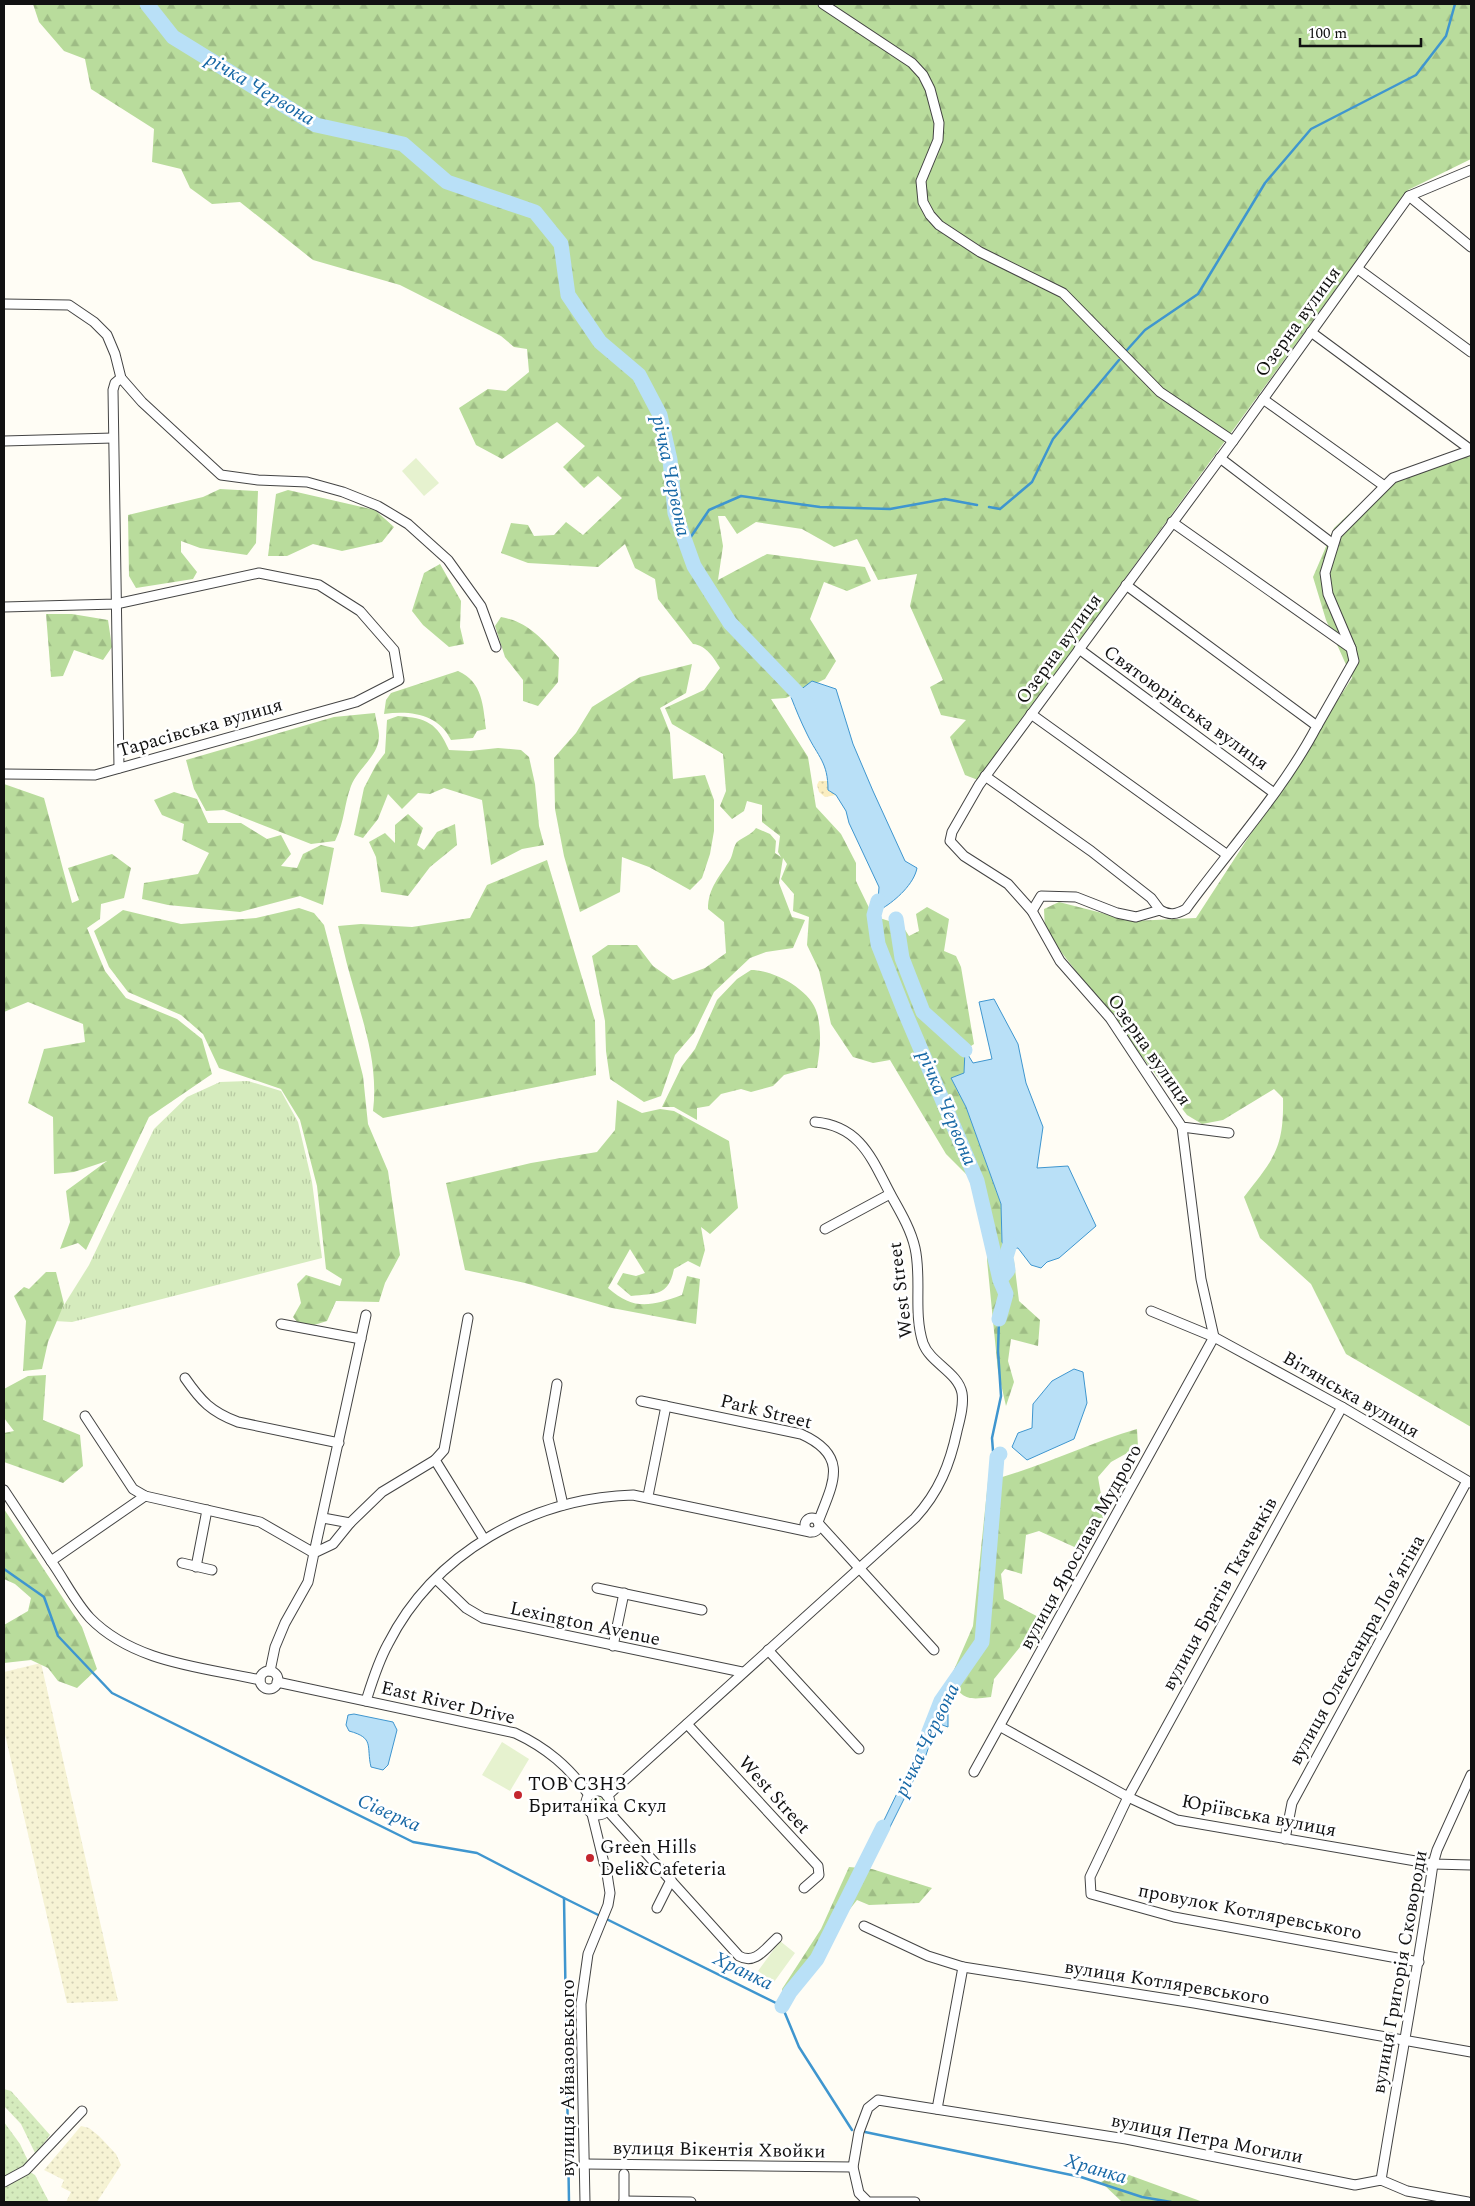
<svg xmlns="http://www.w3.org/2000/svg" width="1475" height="2206" viewBox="0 0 1475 2206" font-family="Spectral,serif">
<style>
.farmland{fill:url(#farmland-dots)}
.grass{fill:url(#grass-tufts)}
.forest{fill:url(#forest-firs)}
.sand{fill:url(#sand-dots)}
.park{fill:url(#park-dots)}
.pitch{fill:#e6f2cf}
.water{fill:#b9e0f7;stroke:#3f96cf}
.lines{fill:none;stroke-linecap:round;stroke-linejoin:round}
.stream{stroke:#3f96cf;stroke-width:2.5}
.river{stroke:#b9e0f7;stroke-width:15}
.minor-casing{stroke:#444;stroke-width:11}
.minor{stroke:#fff;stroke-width:9}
.poi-dot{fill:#c4262e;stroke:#fff;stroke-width:2}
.labels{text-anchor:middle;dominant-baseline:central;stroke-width:5;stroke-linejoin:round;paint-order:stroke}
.street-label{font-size:19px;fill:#111;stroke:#fff}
.poi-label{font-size:19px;fill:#111;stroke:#fff;text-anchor:start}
.water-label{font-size:20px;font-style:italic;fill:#1768a6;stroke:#fff}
</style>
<defs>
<pattern id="farmland-dots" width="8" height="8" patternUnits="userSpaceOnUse" patternTransform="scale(1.25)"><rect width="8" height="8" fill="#f6f3d4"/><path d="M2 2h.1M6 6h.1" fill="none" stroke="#d2cfb5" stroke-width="1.8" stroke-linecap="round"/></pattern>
<pattern id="grass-tufts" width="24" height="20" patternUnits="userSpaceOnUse" patternTransform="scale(1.25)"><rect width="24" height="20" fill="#d5ebbd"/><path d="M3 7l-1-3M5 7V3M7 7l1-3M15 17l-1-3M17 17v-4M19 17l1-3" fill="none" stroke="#b6c8a1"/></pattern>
<pattern id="forest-firs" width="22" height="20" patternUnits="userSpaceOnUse" patternTransform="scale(1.25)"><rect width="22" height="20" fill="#b9dc9c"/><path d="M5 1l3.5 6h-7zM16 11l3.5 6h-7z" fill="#9ebc85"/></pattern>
<pattern id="sand-dots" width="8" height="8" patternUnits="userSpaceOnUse" patternTransform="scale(1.25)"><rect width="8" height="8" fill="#fbeec1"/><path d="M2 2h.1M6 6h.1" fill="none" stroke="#d6cba5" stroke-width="1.8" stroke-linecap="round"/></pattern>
<pattern id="park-dots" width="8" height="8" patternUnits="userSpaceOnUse" patternTransform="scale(1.25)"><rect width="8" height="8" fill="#d5ebbd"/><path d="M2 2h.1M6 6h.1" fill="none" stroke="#b6c8a1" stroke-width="1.8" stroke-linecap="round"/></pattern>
</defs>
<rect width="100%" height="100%" fill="#fffdf5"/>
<g class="farmland">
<polygon points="41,1663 118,2001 67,2003 4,1730 4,1672"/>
<polygon points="81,2126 89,2128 99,2136 116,2154 121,2165 97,2202 66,2202 71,2192 61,2187 64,2180 44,2170"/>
</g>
<g class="grass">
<polygon points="248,1081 281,1091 298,1122 312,1182 322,1258 72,1322 54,1321 89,1265 154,1129 187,1097 220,1082"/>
<circle cx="598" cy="1803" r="6"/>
</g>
<g class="forest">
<path d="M33 4H1471V159L1408 190 978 780 965 775 950 737 966 720 941 715 930 687 943 680 910 606 917 574 878 580 857 539 834 547 802 529 756 522 737 534 725 516H718L723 546 718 580 767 554 865 567 871 581 847 591 824 582 810 619 836 661 825 679 786 698 771 699 808 757 816 807 841 834 856 863V881L873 916 902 925 909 936 919 931 916 914 927 907 949 919 944 951 956 956 961 967 974 1044 965 1050 964 1074 951 1078 966 1107 1001 1204 1002 1242 1014 1261 1019 1301 1040 1320 1038 1346 1011 1339 1008 1361 1014 1382 1006 1406 998 1371 987 1260 988 1217 974 1182 946 1154 890 1060 873 1063 853 1057 831 1024 819 970 807 945 809 917 793 911 794 894 781 879 787 864 783 858 779 883 792 917 805 920 793 948 766 952 750 958 714 992 694 1033 675 1055 661 1096 644 1102 610 1079 606 1051 605 1021 592 956 608 945H637L653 966 673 980 705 968 726 953 724 922 708 909C708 888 720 876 730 860 733 855 733 847 737 842 743 837 751 835 756 828L770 834 776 841 775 853 781 857 778 852 780 836 762 822V805L747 801 744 811 732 819 720 806 726 791 723 754 672 724 665 708 704 690 720 668C714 658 706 645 693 644L658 599 655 579 635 568 625 544 598 567 528 563 501 553 511 523 528 525 534 536 554 535 566 522 583 535 622 498 598 476 584 488 563 467 585 446 557 422 502 459 476 445 459 408 488 389 506 391 529 372 527 349 514 347 501 336 400 285 313 260 240 202 212 204 190 188 181 169 152 162 154 129 91 89 85 59 64 51 39 22Z"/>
<path d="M1471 448V1427L1346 1354 1311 1284 1260 1238 1244 1197C1274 1158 1284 1149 1283 1098L1274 1089 1223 1120 1202 1124 1187 1115 1045 931 1044 909 1059 902 1133 921 1196 918 1352 678 1326 620 1313 577 1334 528 1393 473Z"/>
<polygon points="220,489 258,491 256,543 247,555 200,548 181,541 181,552 197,572 193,579 136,588 129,576 128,515 203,497"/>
<polygon points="288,490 375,510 394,527 382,542 342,551 313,544 287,556 268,556 276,494"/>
<polygon points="440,564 461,601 460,627 464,644 449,647 423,625 412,611 424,573"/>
<polygon points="46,614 72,614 108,620 112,647 103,660 74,650 63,676 51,677"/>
<path d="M501 617C528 622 541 638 559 658L558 682 538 706 523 701V680L505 657 495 626Z"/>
<polygon points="692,664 686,693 660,708 670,733 673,779 705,775 714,800 714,831 710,854 702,878 690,890 649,867 622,857 620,892 580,912 564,856 555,809 554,758 576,733 592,707 640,677"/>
<path d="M458 671C483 682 483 706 486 729L477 731 473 738 451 740C439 714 410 710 384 714L386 700 391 693Z"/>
<path d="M375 713C376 721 379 729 379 736 379 756 358 768 351 786 344 804 345 821 335 841L311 844 224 810 206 811 194 789 186 760 334 717Z"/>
<path d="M398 716C427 718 437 723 449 750L470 751 498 748 521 750 529 757 535 784 539 826 544 845 522 849 491 865 482 800 444 788 430 794 418 793 402 809 388 794 378 819 363 838 354 835 364 788 376 765 385 753 387 720Z"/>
<polygon points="4,784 44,798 72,903 79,900 68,868 112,854 131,868 124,898 101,904 100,919 87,928 105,971 126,998 177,1019 202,1039 212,1074 149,1117 86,1250 78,1243 60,1249 70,1222 66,1191 107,1161 74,1172 54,1174 53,1117 28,1103 44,1049 85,1042 83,1024 28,1002 4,1012"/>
<polygon points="174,792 197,799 208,823 241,823 267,839 281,835 291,854 281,866 297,868 303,854 321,845 334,848 323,905 300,896 240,912 168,905 142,899 144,883 198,874 209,853 182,840 184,824 162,815 154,800"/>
<polygon points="408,814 423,828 417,845 424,850 437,832 455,824 457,845 430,867 408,896 381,892 376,857 369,842 385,833 395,843 395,825"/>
<path d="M547 860 595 1021 596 1075 383 1118 373 1111C379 1062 362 1020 350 975 345 958 342 942 338 926L361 924 412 927 470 918 487 885Z"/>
<polygon points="299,908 314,913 324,925 363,1076 368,1124 388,1171 400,1255 385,1283 379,1302 336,1301 327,1321 314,1325 299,1324 293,1317 301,1303 297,1284 306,1275 340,1286 342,1279 326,1269 317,1186 300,1120 281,1089 219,1068 203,1034 181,1015 128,992 109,967 94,931 123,910 181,924 256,918"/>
<path d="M751 970C774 970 811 990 817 1013 822 1032 820 1050 817 1068H809L784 1075 773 1086 751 1092 741 1089 721 1094 709 1106 697 1108V1120L674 1107H662L682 1066 695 1049 717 1000 737 979Z"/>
<path d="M617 1100 642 1113 660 1109 674 1111 729 1141 738 1208 710 1234 701 1227 705 1250 700 1267 688 1261 674 1269C668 1297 656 1293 631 1296L617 1284 623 1273 636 1276 645 1273 630 1249 608 1288C634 1311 651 1306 682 1295L687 1276 700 1279 696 1324 612 1308 525 1283 465 1270 446 1183 531 1163 597 1152 615 1130Z"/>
<polygon points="46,1272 56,1272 64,1304 48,1342 42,1369 23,1371 26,1321 14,1296 24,1287 29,1289"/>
<polygon points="46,1375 43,1420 80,1435 83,1466 63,1483 4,1462 4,1433 14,1431 4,1418 4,1389 28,1376"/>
<path d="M1137 1429 1138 1447 1111 1462 1098 1477C1104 1515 1111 1522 1081 1550L1039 1531 1026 1535 1022 1574 1005 1569 1001 1574 1004 1599 1048 1622 1034 1648 1020 1647 994 1679 991 1697C968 1700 963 1700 950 1679L973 1626 988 1481C1039 1468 1086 1444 1137 1429Z"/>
<polygon points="4,1509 82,1627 97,1669 77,1688 58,1681 48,1668 31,1660 4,1663 4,1625 28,1611 31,1598 15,1584 4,1579"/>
<polygon points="849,1867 872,1869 932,1888 919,1903 869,1905 857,1900 843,1918 802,1987 783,1995 782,1989 821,1929"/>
<polygon points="1121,2172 1203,2202 1122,2202 1101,2182"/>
</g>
<polygon class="sand" points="819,781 828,781 828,790 836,795 825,797 819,792 817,785"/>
<polygon class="park" points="4,2089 11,2091 50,2135 41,2147 44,2153 26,2170 35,2175 49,2202 4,2202 4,2122 20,2144 28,2161 36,2155 21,2124 4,2106"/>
<g class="pitch">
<polygon points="416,458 439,483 424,496 402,471"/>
<polygon points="502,1742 529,1759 510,1791 482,1775"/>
<polygon points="780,1941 795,1953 774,1982 758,1971"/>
</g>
<g class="water">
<path d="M812 681 836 689 853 744 873 791 905 861 917 868C914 884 896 900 883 908L878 901 879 887 849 823 846 811 836 795 828 790C828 762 818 757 807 734 801 722 796 710 791 697Z"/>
<polygon points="994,999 1018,1044 1026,1083 1043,1127 1037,1168 1068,1166 1096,1226 1059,1258 1047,1262 1041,1268 1031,1265 1018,1248 1006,1249 1002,1242 1001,1204 966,1107 951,1078 964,1073 965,1050 973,1063 992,1059 979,1002"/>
<polygon points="1074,1369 1083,1372 1087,1403 1074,1439 1027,1460 1012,1447 1018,1433 1032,1428 1033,1404 1052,1381"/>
<path d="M948 1682 952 1700 948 1711V1727L934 1722C942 1709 942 1696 948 1682Z"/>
<path d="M354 1714 393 1722 397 1730 388 1765 383 1770 371 1767C366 1746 375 1738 349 1731L346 1725 348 1715Z"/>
<polygon points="931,1723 935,1728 926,1755 879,1849 876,1847 873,1843"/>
</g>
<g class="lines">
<g class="stream">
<polyline points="1127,350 1145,330 1198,294 1265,183 1311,129 1416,75 1446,36 1455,4"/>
<polyline points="989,507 1000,509 1032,482 1053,439 1119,360"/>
<polyline points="686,544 709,510 741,496 820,507 890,509 945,499 977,505"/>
<polyline points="997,1457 993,1451 992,1438 1001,1396 998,1351 999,1319"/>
<polyline points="4,1569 44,1597 58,1636 112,1693 413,1842 477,1853 564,1898 569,2202"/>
<polyline points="564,1898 782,2006 799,2047 852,2130"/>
<polyline points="865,2132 1081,2177 1142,2197 1171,2202"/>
</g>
<g class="river">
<polyline points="147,4 173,37 316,125 403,144 447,182 535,212 561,244 568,295 600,342 639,375 660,415 670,460 675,513 694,566 730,623 805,701 809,709"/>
<polyline points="878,901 874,915 878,944 904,1010 977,1181 1000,1280 1006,1294 999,1319"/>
<polyline points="896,919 902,958 923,1012 965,1050"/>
<polyline points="1004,1275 1008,1270 1006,1257 1010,1244"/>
<polyline points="925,1742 941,1701 982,1642 997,1457 1000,1454"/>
<polyline points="782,2006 790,1992 817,1959 883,1827"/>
</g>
<g class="minor-casing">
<g id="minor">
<polyline points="823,4 912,63 923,75 930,89 939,123 938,140 921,181 923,202 930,215 939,225 980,252 1063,293 1160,392 1233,441"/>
<polyline points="1409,196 1471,247"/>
<polyline points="1358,269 1471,352"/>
<polyline points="4,304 69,305 94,322 107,335 115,354 121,378 142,402 221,475 258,480 307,482 343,492 378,506 408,524 448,560 481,606 496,647"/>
<polyline points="1311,332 1471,450"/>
<polyline points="1263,399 1383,485"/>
<polyline points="4,441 113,438"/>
<polyline points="1220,458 1333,544"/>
<polyline points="1172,522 1351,648 1354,661 1317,726"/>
<polyline points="4,607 116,604 259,573 319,585 360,611 394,650 399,680 356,702 95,775 4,774"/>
<polyline points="1351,648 1328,594 1325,573 1337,534 1393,478 1471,450"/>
<polyline points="1079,649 1274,793"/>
<polyline points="1031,714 1226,854"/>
<polyline points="119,768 113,390 115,383 121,378"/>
<polyline points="985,776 1091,851 1151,898 1160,910"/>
<path d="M1032 911 1041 896 1076 897 1117 913 1136 917 1160 910C1170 916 1177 914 1186 909 1229 850 1283 791 1317 726L1126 585"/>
<polyline points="1182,1127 1201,1279 1214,1337"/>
<polyline points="1229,1133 1182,1127 1110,1018 1060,961 1032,911 1008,884 964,856 950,841 952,832 979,785 1233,441 1409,196 1471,170"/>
<polyline points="825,1229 890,1194"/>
<polyline points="1151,1311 1214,1337 1342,1407 1471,1483"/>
<polyline points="468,1318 444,1450 435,1460 484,1539"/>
<polyline points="281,1324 361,1339"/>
<path d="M185 1378C201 1401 211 1412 238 1422L339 1443"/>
<polyline points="557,1384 548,1438 563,1505"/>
<path d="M641 1401 801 1434C850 1456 833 1483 818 1522"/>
<polyline points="1342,1407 1128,1797 1090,1877 1091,1894 1174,1917 1419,1962"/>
<polyline points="85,1416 133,1489 145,1496"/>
<polyline points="4,1490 51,1561"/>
<polyline points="648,1496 666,1406"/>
<circle cx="812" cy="1525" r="7"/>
<polyline points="323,1518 350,1523"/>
<polyline points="819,1524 934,1650"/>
<polyline points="182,1563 212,1570"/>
<polyline points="196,1567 207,1510"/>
<polyline points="436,1579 466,1608 483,1618 742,1672"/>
<polyline points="597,1588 702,1610"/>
<polyline points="613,1646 624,1593"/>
<polyline points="768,1650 859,1749"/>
<polyline points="270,1671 275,1647 285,1623 308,1582 314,1553 333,1544 350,1523 382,1492 435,1460"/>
<circle cx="269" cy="1680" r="9"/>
<path d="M260 1680C202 1667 134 1663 90 1618 75 1602 64 1579 51 1561L145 1496 260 1522 314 1553 366 1315"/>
<path d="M277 1682 515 1733C547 1748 569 1767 589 1795"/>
<path d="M366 1701C372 1682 378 1662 388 1644 434 1553 532 1498 633 1495L810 1532"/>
<polyline points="687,1724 818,1866 819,1875 804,1888"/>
<polyline points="1001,1727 1128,1797 1177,1820 1433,1864 1471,1865"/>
<polyline points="974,1772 1214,1337"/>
<circle cx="598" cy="1803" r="12"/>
<path d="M607 1796 915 1518C939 1492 950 1464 957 1431 960 1419 964 1405 962 1393 958 1372 930 1363 923 1343 913 1312 922 1279 915 1248 911 1230 901 1213 892 1197 873 1162 862 1126 815 1122"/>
<path d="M608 1811 739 1956C755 1965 765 1949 777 1938"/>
<polyline points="592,1814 604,1863"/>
<polyline points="1285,1839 1292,1803 1467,1481"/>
<polyline points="657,1908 671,1880"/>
<polyline points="864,1926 928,1956 963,1967 1194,2003 1471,2052"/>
<polyline points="937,2109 963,1967"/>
<polyline points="585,2164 853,2167"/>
<polyline points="624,2174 624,2202"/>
<path d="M1381 2180C1398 2075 1418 1970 1433 1864L1437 1850 1471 1775"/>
<polyline points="4,2182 26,2170 82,2111"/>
<polyline points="624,2201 691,2202"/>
<polyline points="585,2202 581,2004 588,1954 608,1905 610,1893 607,1874"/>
<polyline points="915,2202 868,2202 859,2193 853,2167 859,2132 868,2108 878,2100 1126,2139 1355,2185 1381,2180 1407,2191 1468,2202"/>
</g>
</g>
<use href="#minor" class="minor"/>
</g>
<g class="poi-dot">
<circle cx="518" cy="1795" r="5"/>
<circle cx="590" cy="1858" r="5"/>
</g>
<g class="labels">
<g class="street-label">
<text transform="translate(1298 322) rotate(-54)">Озерна вулиця</text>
<text transform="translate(1059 649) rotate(-54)">Озерна вулиця</text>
<text transform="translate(1186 708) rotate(36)">Святоюрівська вулиця</text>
<text transform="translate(200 728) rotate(-16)">Тарасівська вулиця</text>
<text transform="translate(1149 1050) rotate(55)">Озерна вулиця</text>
<text transform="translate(901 1290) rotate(-97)">West Street</text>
<text transform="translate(1351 1395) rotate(30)">Вітянська вулиця</text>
<text transform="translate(766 1412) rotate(14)">Park Street</text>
<text transform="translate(1081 1547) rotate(-61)">вулиця Ярослава Мудрого</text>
<text transform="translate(1220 1594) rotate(-61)">вулиця Братів Ткаченків</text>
<text transform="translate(585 1624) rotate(12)">Lexington Avenue</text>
<text transform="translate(1357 1650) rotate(-61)">вулиця Олександра Ловʼягіна</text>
<text transform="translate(448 1703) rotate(13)">Еаst Rіvеr Drive</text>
<text transform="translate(774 1795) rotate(48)">West Street</text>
<text transform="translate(1259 1816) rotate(11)">Юріївська вулиця</text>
<text transform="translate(1250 1912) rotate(11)">провулок Котляревського</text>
<text transform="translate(1400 1972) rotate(-80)">вулиця Григорія Сковороди</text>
<text transform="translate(1167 1983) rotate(9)">вулиця Котляревського</text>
<text transform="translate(568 2078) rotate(-90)">вулиця Айвазовського</text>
<text transform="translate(1207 2139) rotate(11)">вулиця Петра Могили</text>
<text transform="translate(719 2150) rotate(1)">вулиця Вікентія Хвойки</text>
</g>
<g class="poi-label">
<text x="528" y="1784">ТОВ СЗНЗ<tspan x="528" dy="22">Британіка Скул</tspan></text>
<text x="600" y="1847">Green Hills<tspan x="600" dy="22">Deli&amp;Cafeteria</tspan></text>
</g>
<g class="water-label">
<text transform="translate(260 89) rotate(31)">річка Червона</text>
<text transform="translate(671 476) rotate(78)">річка Червона</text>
<text transform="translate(947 1108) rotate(67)">річка Червона</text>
<text transform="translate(927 1740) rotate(-64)">річка Червона</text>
<text transform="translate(389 1813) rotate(24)">Сіверка</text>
<text transform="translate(743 1971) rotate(26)">Хранка</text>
<text transform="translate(1096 2169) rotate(16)">Хранка</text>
</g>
</g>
<rect width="1475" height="2206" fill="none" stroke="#111111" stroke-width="10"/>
<path d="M1300 38v8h121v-8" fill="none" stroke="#111111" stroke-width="2.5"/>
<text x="1308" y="38" font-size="15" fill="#111111" stroke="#ffffff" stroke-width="4" paint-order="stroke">100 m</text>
</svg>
